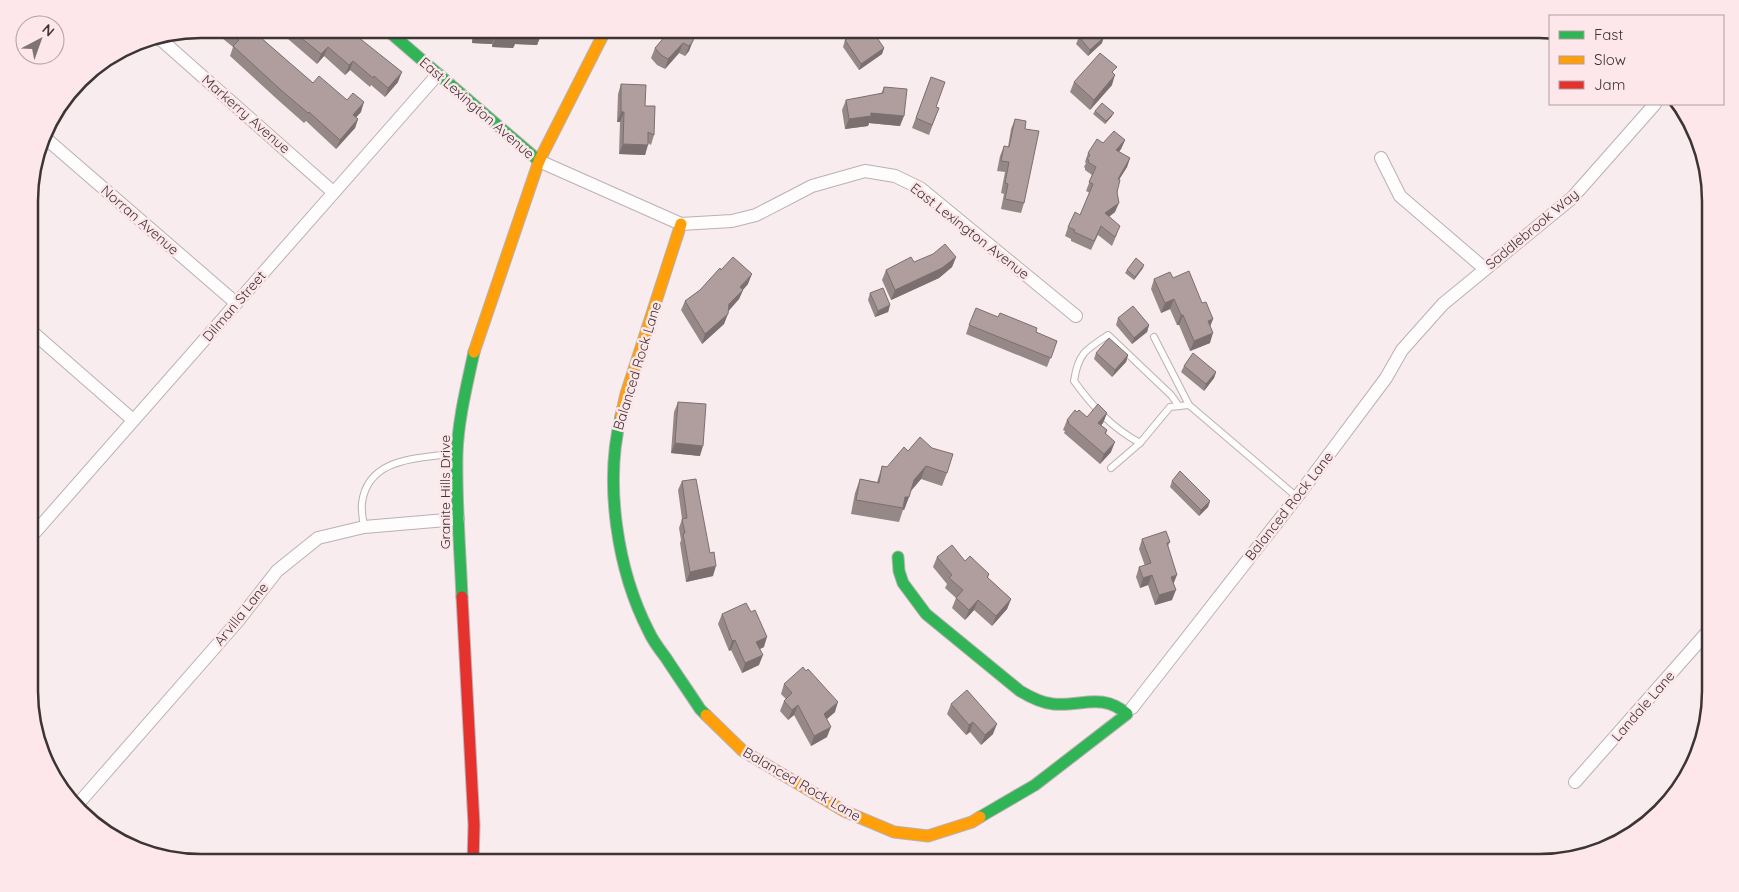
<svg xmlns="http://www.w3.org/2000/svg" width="1739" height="892" viewBox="0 0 1739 892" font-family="Quicksand,sans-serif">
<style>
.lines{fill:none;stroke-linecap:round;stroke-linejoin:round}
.lane-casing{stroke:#bab1b2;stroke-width:8}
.street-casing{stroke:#bab1b2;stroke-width:14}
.fast-casing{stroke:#bab1b2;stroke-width:13}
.slow-casing{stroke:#bab1b2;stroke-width:13}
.jam-casing{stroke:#bab1b2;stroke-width:13}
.lane{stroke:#fefcfc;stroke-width:6}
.street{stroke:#fefcfc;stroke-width:12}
.fast{stroke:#30b455;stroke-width:11}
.slow{stroke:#ff9f0a;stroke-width:11}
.jam{stroke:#e5322d;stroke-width:11}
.wall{fill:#978888}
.shaded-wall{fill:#7b6f6f}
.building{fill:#b09e9e;stroke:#7b6f6f}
.labels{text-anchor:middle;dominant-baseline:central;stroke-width:5;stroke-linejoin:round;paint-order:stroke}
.street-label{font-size:14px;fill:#3d3435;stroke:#fde7ea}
.rim{fill:none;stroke:#3d3435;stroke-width:2.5}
</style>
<rect width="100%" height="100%" fill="#f8ecee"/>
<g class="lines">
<g class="lane-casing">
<g id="lane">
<polyline points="1154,337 1189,405 1297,497"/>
<path d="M1140 443C1112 428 1093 407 1074 381 1078 354 1085 350 1108 335L1171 395 1179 406"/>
<polyline points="1111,468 1140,443 1170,407 1189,405"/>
<path d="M364 527C363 519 361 511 362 503 368 456 420 459 456 453"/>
</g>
</g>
<g class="street-casing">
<g id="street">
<polyline points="158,37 333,192"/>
<polyline points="43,136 236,303"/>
<polyline points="1381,158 1400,196 1485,269"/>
<polyline points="539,161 681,224 732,221 756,215 812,186 865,171 895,176 920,188 1076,316"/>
<polyline points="29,329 133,420"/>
<polyline points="30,538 438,74"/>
<polyline points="1132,708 1297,497 1386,378 1402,350 1443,304 1572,198 1655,104"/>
<polyline points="1575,782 1710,629"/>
<polyline points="78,804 238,621 277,571 318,538 364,527 458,519"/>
</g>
</g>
<g class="fast-casing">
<g id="fast">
<polyline points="386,29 539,161"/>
<path d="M621 416C604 483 617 570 649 632 653 641 660 650 666 658 677 675 689 692 700 709L706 715"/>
<path d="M898 557 899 571 903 583 926 614 1020 691C1030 697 1041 703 1053 704 1081 707 1102 692 1127 714L1035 785 980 817"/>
<path d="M462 597C460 550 456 502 457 454 458 420 467 385 474 352"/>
</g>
</g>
<g class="slow-casing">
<g id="slow">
<polyline points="474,352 539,161 606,29"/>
<polyline points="621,416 626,394 681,224"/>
<polyline points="706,715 743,751 844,811 894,832 928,836 972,822 980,817"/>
</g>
</g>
<g class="jam-casing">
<polyline id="jam" points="462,597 474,825 473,863"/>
</g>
<use href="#lane" class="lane"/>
<use href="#street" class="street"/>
<use href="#fast" class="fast"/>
<use href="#slow" class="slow"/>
<use href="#jam" class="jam"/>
</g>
<g class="wall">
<polygon points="200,29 268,29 266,35 262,39 313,83 361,112 356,117 358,119 355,128 336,149 306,121 304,123 278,100 230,56 233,47 216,33 210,39 199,30"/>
<polygon points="281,29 331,29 398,82 385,97 371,85 370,87 350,70 345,75 324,56 317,64 280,32"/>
<polygon points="472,29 541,29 541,35 537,45 515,44 513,48 492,47 492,44 472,43"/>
<polygon points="668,29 703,29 699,34 695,32 689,51 685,56 679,53 665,69 657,65 651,58 655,48 662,40"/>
<polygon points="1079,37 1102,43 1088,56 1076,44"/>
<polygon points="845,40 884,48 882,54 859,70 843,47"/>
<polygon points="931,77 936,107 939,108 929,135 912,128"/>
<polygon points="1074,82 1112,85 1090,110 1070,92"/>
<polygon points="621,84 645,106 654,135 651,145 648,143 645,155 619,154 620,122 617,122 618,94"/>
<polygon points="884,87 900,126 869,123 868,126 845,129 842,110 846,100 881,94"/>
<polygon points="1095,111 1112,116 1105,124 1093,114"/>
<polygon points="1015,119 1025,129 1024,203 1021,213 1001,209 1004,194 1001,193 1005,172 997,171 1000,156 1004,146 1008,147 1011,129"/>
<polygon points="1125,140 1121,149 1119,152 1130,158 1127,167 1119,179 1115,212 1109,217 1117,234 1112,246 1098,235 1091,250 1071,241 1071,239 1065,236 1068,227 1080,215 1090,193 1086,191 1092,175 1085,170 1085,168 1084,167 1086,163 1085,162 1088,153 1103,143"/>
<polygon points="956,257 952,267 939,278 891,300 882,280 886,270 914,262"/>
<polygon points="1143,268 1134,280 1125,273 1127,270"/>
<polygon points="721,270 748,284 743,290 739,299 728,311 724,324 702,344 681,310 685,301 700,290"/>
<polygon points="1173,278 1202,303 1213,319 1210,326 1210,343 1190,351 1179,325 1177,325 1170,309 1161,313 1151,289 1154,279"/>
<polygon points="870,293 890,305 888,312 875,317 868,300"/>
<polygon points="998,317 1057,341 1047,367 966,334 969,325"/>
<polygon points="1118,318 1149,325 1147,332 1132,344 1116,325"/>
<polygon points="1096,353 1128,355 1126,362 1112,377 1094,359"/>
<polygon points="1184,366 1216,372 1214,378 1204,391 1181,372"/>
<polygon points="678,402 700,456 671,453 674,412"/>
<polygon points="1107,413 1103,423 1101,425 1107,430 1106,434 1111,452 1100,464 1064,433 1065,431 1063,430 1067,420"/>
<polygon points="908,451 947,473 942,486 921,479 911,491 904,510 903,510 899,522 851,514 855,493 860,479 877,482 882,466 887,467"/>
<polygon points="682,481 713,576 686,582 680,543 681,540 679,528 682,519 678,490"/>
<polygon points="1172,481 1210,501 1208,507 1199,516 1170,487"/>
<polygon points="1142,539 1170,542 1168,546 1174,584 1172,600 1155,605 1148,585 1140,588 1136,577 1139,567 1145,566 1139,549"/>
<polygon points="937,557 965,561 989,574 988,578 1011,599 1007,609 992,626 974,610 965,620 952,608 956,598 945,588 947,584 933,567"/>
<polygon points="722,614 764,647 760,649 759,665 742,673 731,650 729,651 718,624"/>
<polygon points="784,684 835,712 827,719 827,737 811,746 794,715 788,720 780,711 784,701 786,699 781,694"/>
<polygon points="951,704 993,734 981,745 970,732 966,735 947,714"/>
</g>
<g class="shaded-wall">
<polygon points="215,29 218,29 216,33 210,39"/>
<polygon points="267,29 268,29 266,35 256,46 260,37"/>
<polygon points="475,33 495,34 492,44 472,43"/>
<polygon points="517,34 541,35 537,45 515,44 513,48 492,47 495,37"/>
<polygon points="1104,37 1102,43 1088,56 1090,50"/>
<polygon points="693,41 689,51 685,56 689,46"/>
<polygon points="683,43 679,53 665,69 668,59"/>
<polygon points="328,47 324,56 317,64 321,54"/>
<polygon points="884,48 882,54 859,70 861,64"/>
<polygon points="353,61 350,70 345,75 349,65"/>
<polygon points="402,72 398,82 385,97 388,88"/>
<polygon points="1115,75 1112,85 1090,110 1094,100"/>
<polygon points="364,102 361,112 350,124 353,115"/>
<polygon points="621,112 624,112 620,122 617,122"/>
<polygon points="871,113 904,116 900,126 869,123 868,126 845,129 849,119"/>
<polygon points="1114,113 1112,116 1105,124 1106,121"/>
<polygon points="358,119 355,128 336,149 340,140"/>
<polygon points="1125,140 1121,149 1113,159 1116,150"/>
<polygon points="623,144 648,145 645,155 619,154"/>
<polygon points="1130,158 1127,167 1114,188 1118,179"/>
<polygon points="1119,203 1115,212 1101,222 1105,213"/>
<polygon points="956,257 952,267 939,278 891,300 895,290"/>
<polygon points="1144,265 1143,268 1134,280 1135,277"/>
<polygon points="752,274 748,284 736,297 740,287"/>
<polygon points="743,290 739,299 726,314 729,304"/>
<polygon points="1174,299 1170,309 1161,313 1165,303"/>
<polygon points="890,305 888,312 875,317 878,311"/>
<polygon points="728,314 724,324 702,344 705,334"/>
<polygon points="1181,315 1183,315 1179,325 1177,325"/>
<polygon points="1213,319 1209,329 1208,321"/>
<polygon points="1149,325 1147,332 1132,344 1134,338"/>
<polygon points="1213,333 1210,343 1190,351 1194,341"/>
<polygon points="1128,355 1126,362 1112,377 1115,370"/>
<polygon points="1216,372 1214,378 1204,391 1206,384"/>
<polygon points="1107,413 1103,423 1095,433 1098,423"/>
<polygon points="1115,442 1111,452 1100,464 1104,454"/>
<polygon points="675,443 703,446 700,456 671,453"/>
<polygon points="926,466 921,479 909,493 914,480"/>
<polygon points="905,497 909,497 904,510 903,510"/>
<polygon points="1210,501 1208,507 1199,516 1201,510"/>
<polygon points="716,566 713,576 686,582 690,572"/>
<polygon points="1152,575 1148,585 1140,588 1143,578"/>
<polygon points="1177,575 1173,585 1171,577"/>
<polygon points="1176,590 1172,600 1155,605 1159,595"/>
<polygon points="1011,599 1007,609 992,626 996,616"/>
<polygon points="978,600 974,610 965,620 969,610"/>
<polygon points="767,637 764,647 753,652 756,642"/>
<polygon points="735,640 731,650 729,651 732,641"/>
<polygon points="763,655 759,665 742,673 745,663"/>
<polygon points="838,702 835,712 821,724 824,714"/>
<polygon points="798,705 794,715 788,720 792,710"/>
<polygon points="973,722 970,732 966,735 969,725"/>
<polygon points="997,724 993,734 981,745 985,735"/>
<polygon points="831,727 827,737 811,746 814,736"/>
</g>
<g class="building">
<polygon points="226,29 267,29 260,37 313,83 319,76 347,100 353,93 364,102 353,115 358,119 340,140 309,112 308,113 282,91 233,46 239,40"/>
<polygon points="290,29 331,29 333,31 335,29 350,29 358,37 402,72 388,88 374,76 373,78 353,61 349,65 328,47 321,54"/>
<polygon points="475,29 541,29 541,35 517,34 517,38 495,37 495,34 475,33"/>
<polygon points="668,29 696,29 693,41 689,46 683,43 668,59 661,55 655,48 662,40"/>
<polygon points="862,29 871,29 884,48 861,64 845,40"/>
<polygon points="1088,29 1097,29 1104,37 1090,50 1079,37"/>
<polygon points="1100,53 1117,67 1112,72 1115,75 1094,100 1074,82"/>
<polygon points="931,77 945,82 936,107 939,108 932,125 916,118"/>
<polygon points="621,84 646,85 645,106 655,106 654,135 648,132 648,145 623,144 624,112 621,112"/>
<polygon points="884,87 907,89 904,116 871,113 871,116 849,119 846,100 883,93"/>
<polygon points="1102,103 1114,113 1106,121 1095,111"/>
<polygon points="1015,119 1026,121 1025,129 1039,131 1024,203 1005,199 1008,184 1005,183 1009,162 1001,161 1004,146 1009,147"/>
<polygon points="1114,131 1125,140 1116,150 1130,158 1118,179 1120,180 1117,192 1119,203 1105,213 1120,226 1115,237 1101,226 1094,241 1074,232 1075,230 1068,227 1075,212 1080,215 1093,184 1089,182 1096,167 1088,162 1089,160 1087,159 1090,155 1088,153 1097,139 1103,143"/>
<polygon points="945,244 956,257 942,268 895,290 886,270 911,257 914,262 933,254"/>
<polygon points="733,257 752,274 740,287 743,290 729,304 728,314 705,334 685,301 700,290 720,268 721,270"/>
<polygon points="1136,258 1144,265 1135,277 1127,270"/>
<polygon points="1189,271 1202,303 1206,302 1213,319 1208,321 1213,333 1194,341 1183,315 1181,315 1174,299 1165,303 1154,279 1170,272 1173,278"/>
<polygon points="883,288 890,305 878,311 870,293"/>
<polygon points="1133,306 1149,325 1134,338 1118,318"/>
<polygon points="976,308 998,317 1000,313 1037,328 1036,332 1057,341 1051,358 969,325"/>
<polygon points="1109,338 1128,355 1115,370 1096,353"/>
<polygon points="1193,353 1216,372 1206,384 1184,366"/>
<polygon points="678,402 706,404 703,446 675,443"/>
<polygon points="1098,404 1107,413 1098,423 1107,430 1105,433 1115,442 1104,454 1068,423 1069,422 1067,420 1075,410 1077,412 1079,410 1087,417"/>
<polygon points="920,437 932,448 953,454 947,473 926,466 914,480 909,497 905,497 903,508 856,500 860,479 879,483 882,466 887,467 904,447 908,451"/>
<polygon points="1180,471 1210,501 1201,510 1172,481"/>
<polygon points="696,479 710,553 714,552 716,566 690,572 683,534 685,533 682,519 687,518 682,481"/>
<polygon points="1166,531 1170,542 1167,543 1177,575 1171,577 1176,590 1159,595 1152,575 1143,578 1139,567 1151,563 1142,539"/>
<polygon points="952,545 965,561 970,556 989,574 987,577 1011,599 996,616 978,600 969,610 956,598 963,590 949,578 952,575 937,557"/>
<polygon points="746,603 751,612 755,610 767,637 756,642 763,655 745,663 735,640 732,641 722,614"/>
<polygon points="803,667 806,671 808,669 838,702 824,714 831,727 814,736 798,705 792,710 784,701 792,693 784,684"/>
<polygon points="967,690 997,724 985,735 973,722 969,725 951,704"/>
</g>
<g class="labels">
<g class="street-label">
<text transform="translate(477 108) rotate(41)">East Lexington Avenue</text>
<text transform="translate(246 114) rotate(41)">Markerry Avenue</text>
<text transform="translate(140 220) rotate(41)">Norran Avenue</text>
<text transform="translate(1532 229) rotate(-40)">Saddlebrook Way</text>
<text transform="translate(970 231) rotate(38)">East Lexington Avenue</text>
<text transform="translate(234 306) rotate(-49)">Dilman Street</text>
<text transform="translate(637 366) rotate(-73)">Balanced Rock Lane</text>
<text transform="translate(445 492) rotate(-90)">Granite Hills Drive</text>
<text transform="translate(1289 506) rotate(-52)">Balanced Rock Lane</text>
<text transform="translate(241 614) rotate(-51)">Arvilla Lane</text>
<text transform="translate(1643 706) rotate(-49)">Landale Lane</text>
<text transform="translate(802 784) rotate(30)">Balanced Rock Lane</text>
</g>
</g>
<path d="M0 0H1739V892H0ZM201 38H1539A163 163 0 0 1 1702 201V691A163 163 0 0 1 1539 854H201A163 163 0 0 1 38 691V201A163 163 0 0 1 201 38Z" fill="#fde7ea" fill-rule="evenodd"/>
<path class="rim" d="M201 38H1539A163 163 0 0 1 1702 201V691A163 163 0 0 1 1539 854H201A163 163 0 0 1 38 691V201A163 163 0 0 1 201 38Z"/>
<rect x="1549" y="15" width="175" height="90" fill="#fde7ea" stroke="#b09fa2"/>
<rect x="1559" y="31" width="25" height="8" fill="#30b455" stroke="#b09fa2"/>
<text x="1594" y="40" font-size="15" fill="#3d3435">Fast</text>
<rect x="1559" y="56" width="25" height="8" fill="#ff9f0a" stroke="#b09fa2"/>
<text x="1594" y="65" font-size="15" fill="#3d3435">Slow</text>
<rect x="1559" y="81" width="25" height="8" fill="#e5322d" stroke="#b09fa2"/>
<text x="1594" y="90" font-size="15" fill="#3d3435">Jam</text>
<g transform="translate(40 40) rotate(41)"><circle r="24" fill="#fde7ea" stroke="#b09fa2"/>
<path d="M0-4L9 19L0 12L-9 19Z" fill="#7e7476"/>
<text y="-8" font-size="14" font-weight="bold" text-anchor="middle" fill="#3d3435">N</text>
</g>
</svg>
